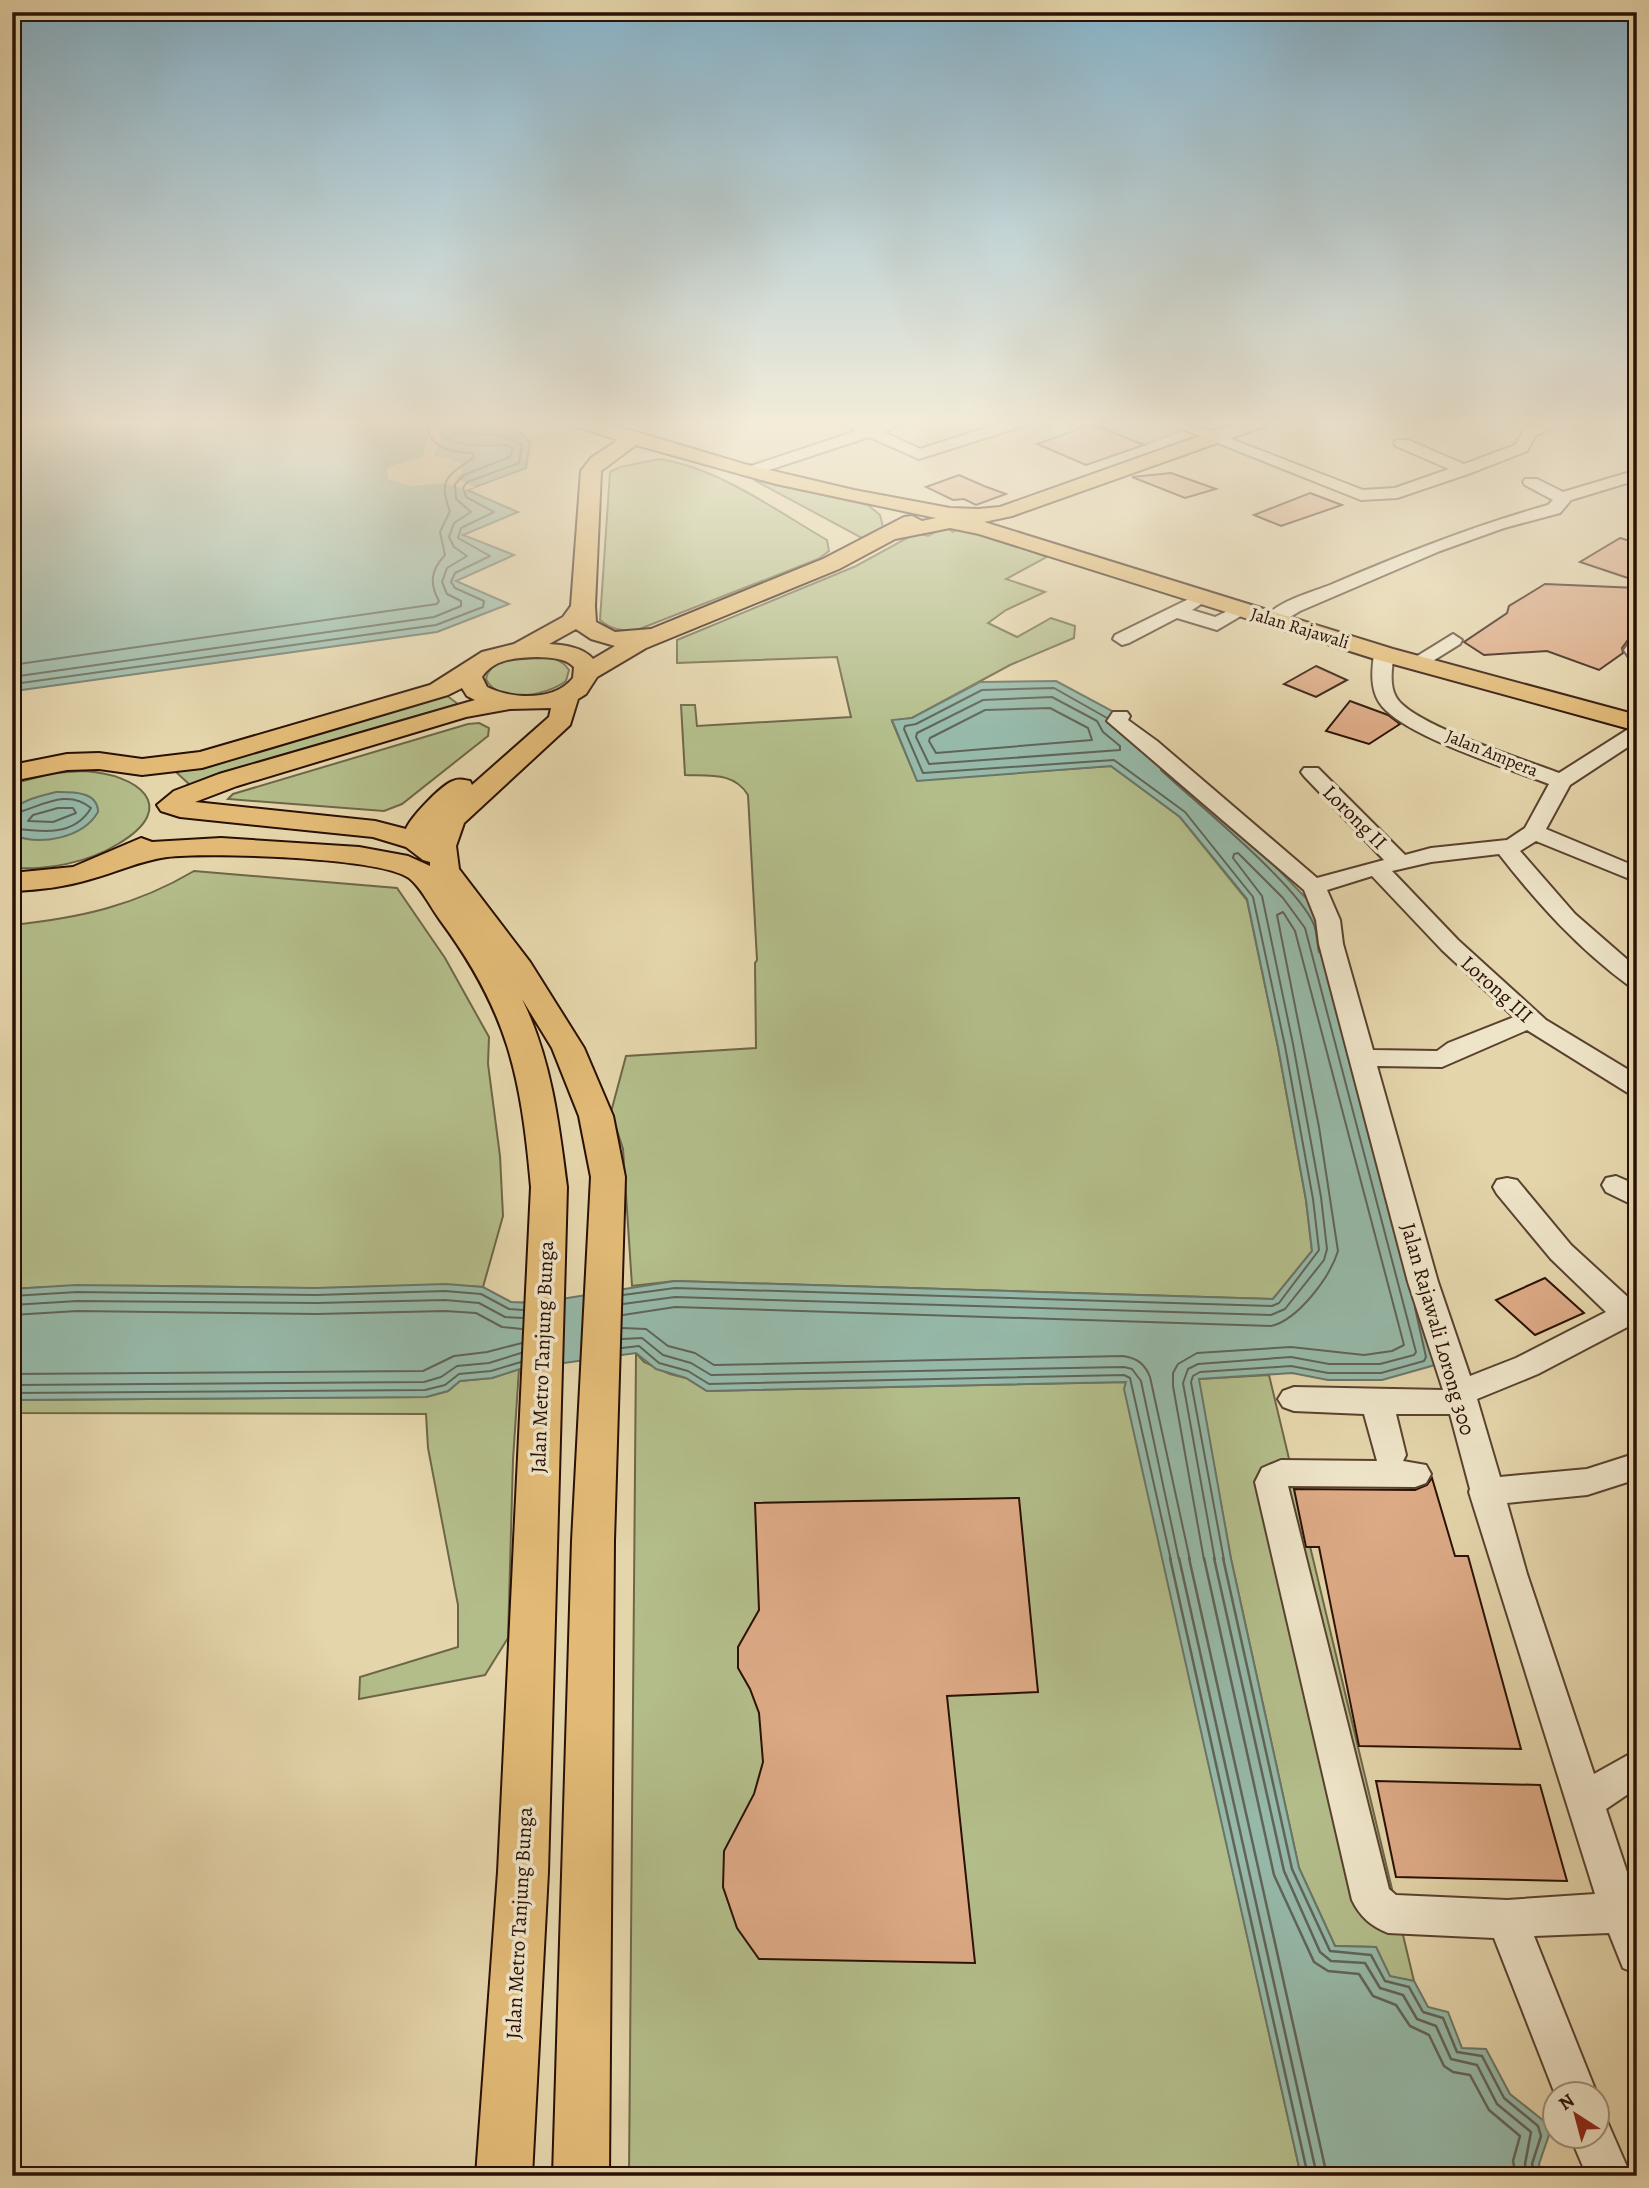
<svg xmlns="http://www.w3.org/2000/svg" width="1649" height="2188" viewBox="0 0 1649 2188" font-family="Alegreya,serif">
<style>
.green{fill:#b3bd8a;stroke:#6e6648;stroke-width:2}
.water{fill:#96b9a9;stroke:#6b7567;stroke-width:2}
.pier{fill:#e5d5ab}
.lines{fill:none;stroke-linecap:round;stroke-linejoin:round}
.shore-far1{stroke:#606457;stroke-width:2}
.shore{stroke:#606457;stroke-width:2.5}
.building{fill:#ddaa86;stroke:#2a1005;stroke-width:2}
.minor-casing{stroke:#59412e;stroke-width:4}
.major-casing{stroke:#2a1005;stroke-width:4}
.minor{fill:#eee4c8;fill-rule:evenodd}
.major{fill:#e2ba76;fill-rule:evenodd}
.labels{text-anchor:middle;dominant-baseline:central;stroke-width:7;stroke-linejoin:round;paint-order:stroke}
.far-street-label{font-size:18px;fill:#2a1005;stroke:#eee4c8}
.street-label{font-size:21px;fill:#2a1005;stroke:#eee4c8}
</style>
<rect width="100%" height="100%" fill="#e5d5ab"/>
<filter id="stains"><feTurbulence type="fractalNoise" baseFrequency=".00286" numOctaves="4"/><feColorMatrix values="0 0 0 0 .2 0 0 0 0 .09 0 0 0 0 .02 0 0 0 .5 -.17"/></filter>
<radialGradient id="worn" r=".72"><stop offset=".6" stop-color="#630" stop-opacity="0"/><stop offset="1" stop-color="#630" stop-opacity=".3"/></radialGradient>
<g class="green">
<polygon points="1097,422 1148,422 1178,432 1144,445 1091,424"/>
<path d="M659 459C719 468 775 510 827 540L829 551 818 559 637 630C622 631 611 630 600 620L610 472 620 467Z"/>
<polygon points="754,480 868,505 880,515 883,527 862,538"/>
<path d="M961 526 1047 557 1006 579 1045 592 1006 610 988 623 1017 637 1051 618 1075 626 1074 638 1010 665 912 718 892 721 917 780 1111 766 1180 817 1247 900 1278 1047 1306 1200 1312 1251 1273 1299 675 1281 632 1286 623 1149 611 1112 626 1056 756 1048 755 963 757 960 748 795C734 772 710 776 685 775L681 705H695L697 726 851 717 837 657 677 663V640L856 566 916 533 928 536 945 527 953 532Z"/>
<path d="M529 656C544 657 560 656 569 670L566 681C548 695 499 706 486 679 489 660 513 658 529 656Z"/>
<polygon points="446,695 458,704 214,775 190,785 176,772 289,742"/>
<polygon points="479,723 489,728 488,736 402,804 384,811 228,799 233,794 468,724"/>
<path d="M84 771C137 774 182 806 118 844 87 863 48 870 12 868V784L53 773Z"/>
<path d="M194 871 397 888 445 958 489 1037 488 1064 500 1156 503 1216 483 1287C426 1283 369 1288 312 1288 212 1287 112 1283 12 1289V925C79 918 135 906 194 871Z"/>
<polygon points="636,1353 644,1362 670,1374 686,1378 707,1391 1126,1382 1125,1389 1301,2176 629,2176"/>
<polygon points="519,1369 513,1460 508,1638 485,1675 359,1699 360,1677 458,1647 458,1605 428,1448 426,1414 12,1413 12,1400 426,1397 448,1391 460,1381 492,1378"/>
<polygon points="1269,1375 1414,1981 1390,1977 1376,1947 1335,1946 1299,1868 1231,1559 1198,1379"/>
</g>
<g class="water">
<polygon points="12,422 425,422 510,430 521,433 530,442 526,468 467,490 518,512 463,535 514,555 456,581 509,604 437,632 22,690 12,697"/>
<polygon points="1056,681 1114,712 1143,744 1272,863 1309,901 1320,922 1435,1365 1382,1380 1328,1380 1292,1373 1199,1379 1231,1559 1299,1868 1335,1946 1376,1947 1390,1976 1414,1981 1428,2007 1448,2012 1462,2048 1486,2049 1510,2094 1544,2121 1549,2135 1539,2164 1543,2176 1301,2176 1124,1389 1126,1382 707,1391 686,1378 656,1369 636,1353 520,1369 492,1378 460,1381 448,1391 426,1397 12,1400 12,1289 76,1285 316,1288 446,1284 483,1287 511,1302 536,1303 675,1281 1273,1299 1312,1251 1306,1200 1278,1047 1247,899 1180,817 1111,766 917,781 892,720 912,718 980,682"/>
<path d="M56 792C72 792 98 791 98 812 83 838 39 847 12 834V810C25 799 40 796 56 792Z"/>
</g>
<polygon class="pier" points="434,424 445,425 434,456 448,458 462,463 463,472 456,479 475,487 466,490 446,483 411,486 388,479 387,470 391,466 422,457"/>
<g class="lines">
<g class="shore-far1">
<path d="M12 665 437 604 439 601C429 583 431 570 445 555L440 532 450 511C436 477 451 475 474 457L472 453C448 452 430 448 425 422"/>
<path d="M12 677 434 617 461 606V601L447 594 442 582 447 568 467 556 454 547 449 537 454 523 471 512 456 499 455 484 464 475 510 457 513 449 507 445C483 445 445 451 436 422"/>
<polyline points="12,688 21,683 436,625 483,607 484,601 455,588 451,582 455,573 490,556 458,538 461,528 494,512 466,497 463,488 467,482 519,463 522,444 500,435 451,432 446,429 445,422"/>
<polygon points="1052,697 1097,721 1103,732 1120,746 1120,750 929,764 916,737 917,733 983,700"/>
<polygon points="1050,708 1088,728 1092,740 936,753 929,741 930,738 985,710"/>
<path d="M1161 770C1195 802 1300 887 1314 925 1317 933 1317 943 1319 952"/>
<polygon points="58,808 73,808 76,813 53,822 28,821 33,815"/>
<path d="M12 814C39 808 66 787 91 808 74 837 41 832 12 828"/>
<polyline points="623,1295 675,1288 1272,1306 1279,1303 1319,1250 1313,1199 1285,1046 1253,897 1185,812 1114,760 923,773 904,729 905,726 916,724 982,690 1054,688 1107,718"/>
<polyline points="12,1296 77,1292 316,1295 445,1291 481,1294 509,1309 523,1310"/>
<polyline points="623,1304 675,1297 1271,1315 1285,1309 1324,1260 1327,1249 1321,1197 1293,1044 1262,896 1233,858 1234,854 1238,853 1283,898 1305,928 1416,1352 1414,1355 1380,1364 1329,1364 1291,1357 1198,1364 1188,1369 1183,1383 1215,1560"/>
<polyline points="12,1305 77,1301 316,1303 445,1300 479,1303 505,1317 523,1318"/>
<polyline points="12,1315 77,1311 316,1314 445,1311 476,1313 502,1327 522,1329"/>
<path d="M623 1315 675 1307 1271 1326C1298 1320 1330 1277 1338 1251L1319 1127 1277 915 1283 912 1295 931 1404 1345 1392 1351 1364 1355 1291 1347 1197 1353 1178 1364 1173 1373V1386L1204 1560"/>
<path d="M622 1328 646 1329 668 1346 695 1353 714 1365 1123 1356C1137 1358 1145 1364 1150 1377L1190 1560"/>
<polyline points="622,1339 642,1338 663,1355 691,1363 711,1375 1124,1367 1132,1369 1141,1381 1179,1560"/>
<polyline points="622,1348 639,1346 659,1363 688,1371 709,1384 1124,1375 1130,1378 1171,1560"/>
<polyline points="12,1374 423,1371 454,1356 487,1352 522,1343"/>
<polyline points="12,1385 424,1382 441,1377 457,1366 489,1363 521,1353"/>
<polyline points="12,1393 425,1390 445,1385 459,1374 491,1371 521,1362"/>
<polyline points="1224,1560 1191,1382 1193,1376 1200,1372 1291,1366 1328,1373 1381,1373 1424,1361 1426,1357 1415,1308"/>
</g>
<g class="shore">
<polyline points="1170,1558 1308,2176"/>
<polyline points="1179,1558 1317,2176"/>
<polyline points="1189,1558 1327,2176"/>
<polyline points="1204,1558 1274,1875 1314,1962 1328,1971 1359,1974 1373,1996 1396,2005 1410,2026 1429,2035 1444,2066 1453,2072 1470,2075 1489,2110 1520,2136 1513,2161 1516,2176"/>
<polyline points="1214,1558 1284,1871 1320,1952 1331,1961 1365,1963 1380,1988 1403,1995 1417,2019 1436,2026 1451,2059 1477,2065 1497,2104 1531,2132 1525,2164 1527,2176"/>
<polyline points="1223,1558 1292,1869 1330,1951 1371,1955 1385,1981 1409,1987 1423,2012 1443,2018 1457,2052 1482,2056 1504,2098 1538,2126 1541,2136 1532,2164 1536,2176"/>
</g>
</g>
<g class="building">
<polygon points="1092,424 1144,445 1086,465 1037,444"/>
<polygon points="1171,473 1216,489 1185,498 1132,477"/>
<polygon points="959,475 984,486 1006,494 976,505 964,499 953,500 926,487"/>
<polygon points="1310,493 1342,505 1281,526 1254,515"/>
<polygon points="1620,538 1637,543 1637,581 1580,562"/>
<polygon points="1545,584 1637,588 1637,638 1628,640 1622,648 1623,653 1599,670 1547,651 1484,655 1464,642 1507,613 1509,606"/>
<polygon points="1316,666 1347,680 1316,697 1284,684"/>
<polygon points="1350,701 1388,715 1400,724 1369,744 1326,731"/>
<polygon points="1545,1278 1584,1313 1535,1335 1496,1300"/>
<polygon points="1432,1478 1455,1556 1468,1556 1521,1749 1359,1746 1319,1547 1306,1547 1294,1489 1415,1490 1427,1485"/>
<polygon points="1019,1498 1038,1692 947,1696 975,1963 759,1959 737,1928 723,1887 724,1851 754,1794 763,1762 759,1713 750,1689 738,1668 738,1647 759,1610 755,1503"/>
<polygon points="1376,1781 1540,1785 1567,1881 1396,1877"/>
</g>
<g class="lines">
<g class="minor-casing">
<g id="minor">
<polygon points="843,422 863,422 871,426 882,422 905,422 884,432 920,449 1004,422 1028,422 1026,425 919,459 869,437 754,475 742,475 740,472 742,469 856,431"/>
<polygon points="1165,422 1187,422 1363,490 1395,488 1449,469 1396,446 1394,443 1396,440 1408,440 1464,464 1515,445 1524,430 1543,422 1565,422 1535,436 1527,451 1471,473 1397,498 1361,500"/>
<path d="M1637 470V480L1571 500 1560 513 1504 528 1440 551 1300 611 1280 623H1266L1264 619C1277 601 1310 593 1330 585 1402 554 1473 526 1548 505L1553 500 1525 485 1523 482 1525 479H1537L1563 492Z"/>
<polygon points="1203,592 1212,597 1192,610 1215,617 1242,604 1251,610 1217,630 1177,618 1129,643 1122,645 1113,639 1115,635"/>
<polygon points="1453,634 1462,640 1460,644 1423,667 1416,669 1406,663"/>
<polygon points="1637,640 1637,661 1630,659 1624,650 1630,642"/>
<path d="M1384 648 1394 654C1392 667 1389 685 1396 697 1412 725 1526 760 1559 773L1630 728 1637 726V741L1570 785 1546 829 1637 867V882L1536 841 1520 851 1575 914 1637 968V987L1628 985C1578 948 1538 904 1499 854L1431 862 1392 871 1458 940 1546 1020 1637 1075V1095L1628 1093 1527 1030 1442 1067 1377 1066 1438 1282 1470 1376 1516 1358 1606 1312 1551 1259 1497 1194 1493 1187 1497 1180 1507 1178 1517 1180 1571 1245 1631 1300 1637 1298V1322L1538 1374 1477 1399 1500 1477 1587 1469 1637 1453V1479L1587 1495 1507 1503 1527 1574 1594 1774 1637 1750V1788L1606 1809 1637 1902V1974L1623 1968 1609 1933 1534 1936 1597 2094 1596 2096V2094H1555L1494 1938 1388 1933C1371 1926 1360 1917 1352 1900L1255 1482 1262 1468 1281 1460 1377 1461 1364 1414 1294 1411 1283 1407 1278 1399 1283 1391 1294 1387 1443 1390 1408 1282 1319 944 1316 920 1304 890 1107 721 1113 712H1127L1130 716 1128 720 1157 741 1317 878 1384 860 1304 776 1301 772 1304 768H1318L1405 855 1431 848 1507 840 1525 828 1549 784C1511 769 1399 735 1379 702 1370 687 1372 670 1374 654ZM1372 876 1442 950 1514 1017 1448 1043 1437 1051 1373 1050 1343 944 1340 920 1327 890ZM1396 1414H1450L1470 1489 1469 1492 1595 1894 1507 1900 1396 1895 1389 1889 1288 1486 1415 1487 1426 1483 1431 1474 1426 1465 1403 1461 1406 1455Z"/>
<polygon points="1616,1176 1637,1185 1637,1207 1606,1192 1602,1185 1606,1178"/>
<polygon points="1596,2116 1607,2121 1631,2176 1587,2176 1570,2136 1596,2136"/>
</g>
</g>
<g class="major-casing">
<path id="major" d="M573 422H603L744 464 854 490 950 508 978 509 1000 507 1239 422H1267L1265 426 1012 516 984 522 1393 649 1637 715V731L1375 659 979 534 950 528 895 539 839 569 646 648 597 677 586 694 578 699 570 725 464 823 456 846 459 869 530 962 584 1048 613 1116 625 1177 614 1541 609 2176H553L572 1541 591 1177 579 1116 552 1048 522 999C551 1058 559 1123 567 1187L548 1872 532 2176H476L498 1872 531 1187C521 1075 508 1012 440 920 431 908 421 887 409 878 380 857 207 852 167 857 139 861 117 872 91 879 65 887 39 890 12 891V873L73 867 141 838 152 842 221 838 359 847 408 856 430 866V862L423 860 406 847 373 837 180 817 161 811 157 805 174 791 219 774 475 700 467 696 462 688 448 695 202 768 142 775 99 769 67 770 12 781V765L67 754 99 753 142 759 200 752 430 685 482 652 514 644 563 617 571 606 581 471 591 458 618 440 575 426ZM636 445 776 484 936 518 922 521 912 516 904 517 823 559 651 629 615 632 596 622 595 606 601 471ZM576 629 591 639 615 646 593 659C583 647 564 645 549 644ZM537 657C550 658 564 657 574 667L573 678C554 702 511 699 487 687L482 677C494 658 517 658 537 657ZM551 708 549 717 472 785 470 781C464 780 459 778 453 781 441 785 410 818 406 829L375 821 195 802 237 786 466 717 510 709Z"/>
</g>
<use href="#minor" class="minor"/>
<use href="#major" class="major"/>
</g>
<linearGradient id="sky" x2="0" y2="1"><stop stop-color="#87b6cf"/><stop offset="0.58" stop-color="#f3ecd9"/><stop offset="1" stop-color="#f3ecd9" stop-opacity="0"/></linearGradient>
<rect width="1649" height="729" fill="url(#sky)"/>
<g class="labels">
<g class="far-street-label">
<text transform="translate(1300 628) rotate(17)">Jalan Rajawali</text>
<text transform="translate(1492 753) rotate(22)">Jalan Ampera</text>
</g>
<g class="street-label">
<text transform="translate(1355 817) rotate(45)">Lorong II</text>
<text transform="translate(1497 989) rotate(42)">Lorong III</text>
<text transform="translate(1438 1329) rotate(74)">Jalan Rajawali Lorong 300</text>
<text transform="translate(542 1357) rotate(-88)">Jalan Metro Tanjung Bunga</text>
<text transform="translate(519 1923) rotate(-87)">Jalan Metro Tanjung Bunga</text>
</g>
</g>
<rect width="1649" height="2188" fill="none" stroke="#e5d5ab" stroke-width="42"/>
<rect x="14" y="14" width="1621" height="2160" fill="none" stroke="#2a1005" stroke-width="3.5"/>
<rect x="21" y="21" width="1607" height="2146" fill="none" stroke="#2a1005" stroke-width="2"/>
<g transform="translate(1576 2115) rotate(324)"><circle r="33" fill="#eee4c8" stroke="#a08f7a" stroke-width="2"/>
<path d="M0-5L12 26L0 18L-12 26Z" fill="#8f2418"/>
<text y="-10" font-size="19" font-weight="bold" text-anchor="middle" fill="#2a1005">N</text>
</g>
<rect width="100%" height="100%" filter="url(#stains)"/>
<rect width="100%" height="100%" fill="url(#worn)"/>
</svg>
